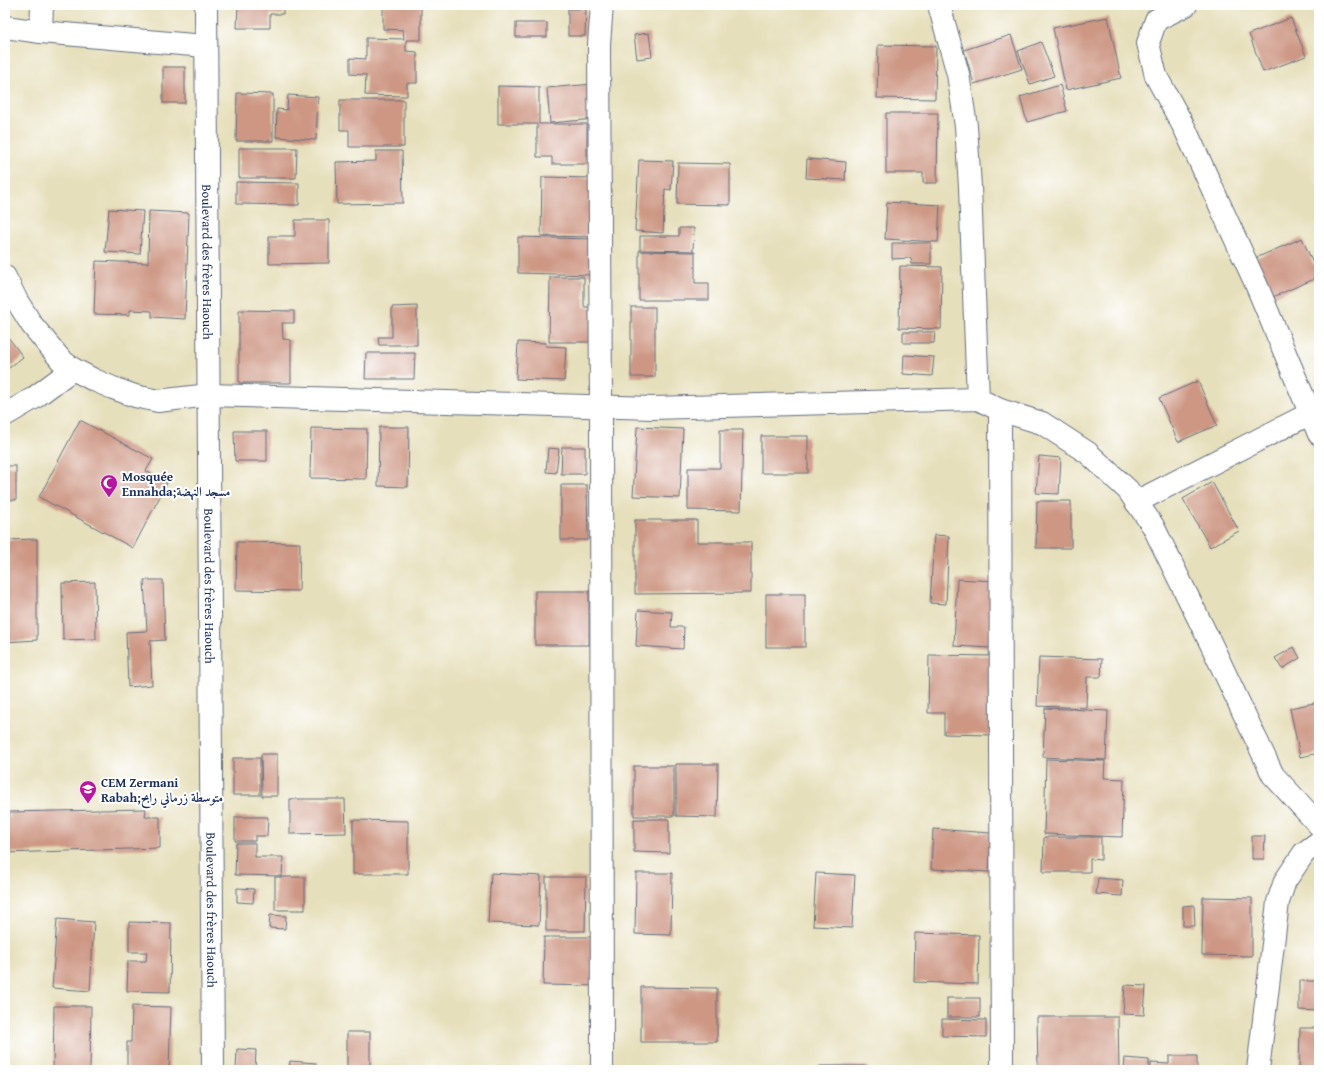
<svg xmlns="http://www.w3.org/2000/svg" width="1324" height="1075" viewBox="0 0 1324 1075" font-family="'Gentium Book Plus',Amiri,serif">
<style>
.building{fill:#cd9784}
.lines{fill:none;stroke-linecap:round;stroke-linejoin:round}
.minor-casing{stroke:#626d7f;stroke-width:24}
.tertiary-casing{stroke:#626d7f;stroke-width:24}
.secondary-casing{stroke:#626d7f;stroke-width:24}
.minor{stroke:#fff;stroke-width:22}
.tertiary{stroke:#fff;stroke-width:22}
.secondary{stroke:#fff;stroke-width:22}
.labels{text-anchor:middle;dominant-baseline:central;stroke-width:4;stroke-linejoin:round;paint-order:stroke}
.street-label{font-size:13px;fill:#1b2f5e;stroke:#fff}
.poi-label{font-size:13px;font-weight:bold;fill:#1b2f5e;stroke:#fff;text-anchor:start}
</style>
<rect width="100%" height="100%" fill="#fff"/>
<filter id="ink" filterUnits="userSpaceOnUse"><feTurbulence type="fractalNoise" baseFrequency=".025" numOctaves="2"/><feDisplacementMap in="SourceGraphic" scale="8" xChannelSelector="R" yChannelSelector="G"/><feConvolveMatrix kernelMatrix="1 2 1 2 8 2 1 2 1" color-interpolation-filters="sRGB"/></filter>
<filter id="wash" filterUnits="userSpaceOnUse"><feTurbulence type="fractalNoise" baseFrequency=".012" numOctaves="4" result="noise"/><feDisplacementMap in="SourceGraphic" scale="16" xChannelSelector="R" yChannelSelector="G"/><feGaussianBlur stdDeviation="0.9" result="paint"/><feColorMatrix in="noise" values="0 0 0 0 0 0 0 0 0 0 0 0 0 0 0 0 0 1.4 0 .05"/><feComposite in="paint" operator="in"/></filter>
<g filter="url(#wash)">
<rect width="100%" height="100%" fill="#e6dfbb"/>
<g id="blocks">
<g class="building">
<polygon points="238,5 283,5 283,14 270,14 270,28 237,28"/>
<polygon points="383,5 421,5 421,40 406,40 406,51 417,52 417,83 407,83 407,96 365,95 366,75 350,74 350,58 366,59 366,38 404,39 403,30 383,29"/>
<polygon points="568,9 586,9 585,36 568,36"/>
<polygon points="1108,17 1121,78 1066,90 1053,28"/>
<polygon points="1291,18 1306,56 1263,72 1249,34"/>
<rect x="516" y="23" width="31" height="14"/>
<polygon points="649,33 652,57 637,59 634,35"/>
<polygon points="1011,35 1022,69 974,84 964,50"/>
<polygon points="1041,42 1054,76 1030,84 1018,51"/>
<polygon points="878,45 936,46 935,99 877,98"/>
<rect x="163" y="67" width="22" height="36"/>
<polygon points="593,84 596,119 550,123 547,88"/>
<polygon points="1060,85 1067,111 1027,122 1020,97"/>
<polygon points="498,86 539,87 539,124 587,124 587,164 552,164 552,157 537,157 537,124 498,124"/>
<polygon points="237,93 273,94 273,141 236,141"/>
<polygon points="288,95 318,97 316,140 276,137 277,109 287,110"/>
<polygon points="340,100 404,100 404,147 349,147 349,130 340,130"/>
<polygon points="886,113 938,113 937,183 923,183 923,173 886,173"/>
<polygon points="239,148 297,148 296,178 239,178"/>
<polygon points="376,151 402,151 403,203 337,204 336,162 376,161"/>
<polygon points="807,159 846,162 845,180 806,178"/>
<polygon points="639,160 673,161 671,190 665,189 663,233 635,231"/>
<polygon points="678,163 730,164 730,205 677,204"/>
<polygon points="542,177 596,178 595,237 541,236"/>
<polygon points="236,182 299,183 299,205 236,204"/>
<polygon points="887,202 940,205 938,242 885,239"/>
<polygon points="109,209 143,211 140,254 105,252"/>
<polygon points="149,211 189,213 185,319 152,317 152,311 130,310 130,315 94,314 96,261 148,263"/>
<polygon points="295,220 329,220 329,263 269,264 269,236 295,236"/>
<polygon points="679,228 694,228 693,251 640,250 640,236 679,236"/>
<polygon points="518,237 592,239 592,275 518,273"/>
<polygon points="1302,238 1319,277 1268,299 1251,260"/>
<polygon points="892,243 931,243 931,264 912,264 911,258 892,259"/>
<polygon points="639,251 695,252 695,283 709,283 709,300 639,300"/>
<polygon points="900,266 942,267 941,329 899,328"/>
<polygon points="550,277 584,277 584,307 594,307 593,342 549,342"/>
<polygon points="417,306 417,345 379,345 378,337 392,337 392,307"/>
<rect x="631" y="307" width="24" height="70"/>
<polygon points="239,310 294,311 294,323 282,323 283,339 291,340 291,383 239,383"/>
<polygon points="903,332 935,332 934,343 903,343"/>
<polygon points="5,333 23,357 5,371"/>
<polygon points="518,342 546,343 545,346 566,347 564,381 516,379"/>
<polygon points="366,353 415,353 414,379 365,379"/>
<polygon points="904,355 934,357 932,376 903,374"/>
<polygon points="1198,381 1217,425 1178,442 1159,398"/>
<polygon points="80,420 153,459 146,471 167,483 133,548 39,497"/>
<polygon points="379,427 409,427 408,487 378,486"/>
<polygon points="637,427 683,429 680,498 633,496"/>
<polygon points="311,428 367,429 366,479 310,478"/>
<polygon points="720,430 743,430 741,511 688,510 688,468 720,468"/>
<polygon points="234,431 267,431 267,461 235,461"/>
<rect x="761" y="436" width="47" height="37"/>
<polygon points="562,447 585,447 585,474 561,474"/>
<polygon points="548,448 559,449 556,473 546,472"/>
<polygon points="1039,456 1061,458 1059,494 1036,493"/>
<rect x="5" y="466" width="11" height="34"/>
<polygon points="1212,482 1239,531 1210,547 1183,499"/>
<polygon points="561,485 587,485 588,540 561,540"/>
<polygon points="1037,501 1071,501 1071,548 1036,548"/>
<polygon points="635,520 697,520 697,542 751,542 751,593 635,594"/>
<polygon points="934,535 949,536 946,604 930,603"/>
<polygon points="37,539 37,640 5,642 5,540"/>
<polygon points="237,542 300,543 299,591 236,590"/>
<polygon points="957,579 995,581 991,648 954,646"/>
<polygon points="144,580 163,580 165,640 150,641 152,685 128,687 126,632 147,631"/>
<polygon points="95,582 96,639 63,640 62,583"/>
<rect x="535" y="591" width="54" height="54"/>
<rect x="766" y="594" width="39" height="53"/>
<polygon points="638,610 672,612 671,627 684,627 683,649 636,646"/>
<polygon points="1294,647 1300,658 1282,669 1275,658"/>
<polygon points="929,655 993,656 991,735 944,734 944,713 928,713"/>
<polygon points="1039,657 1102,659 1101,677 1087,677 1086,708 1037,706"/>
<polygon points="1319,702 1319,753 1300,757 1290,708"/>
<polygon points="1045,708 1108,711 1106,760 1043,757"/>
<polygon points="261,754 277,754 277,796 262,796"/>
<rect x="233" y="758" width="27" height="37"/>
<polygon points="1046,759 1105,761 1104,778 1124,779 1122,837 1044,834"/>
<polygon points="676,764 718,764 717,817 676,816"/>
<rect x="634" y="766" width="40" height="50"/>
<polygon points="290,799 345,799 346,833 290,834"/>
<polygon points="146,809 145,817 160,817 160,848 5,853 5,818 9,819 10,812"/>
<polygon points="235,817 268,817 267,836 255,836 255,841 235,841"/>
<polygon points="634,819 669,819 669,853 634,852"/>
<polygon points="353,820 408,821 408,874 353,874"/>
<polygon points="933,829 991,833 989,872 931,869"/>
<polygon points="1252,836 1265,836 1264,859 1252,859"/>
<polygon points="1044,837 1101,837 1101,860 1090,859 1090,872 1043,872"/>
<polygon points="236,843 255,843 255,857 283,857 282,876 235,875"/>
<polygon points="491,873 541,876 539,925 488,923"/>
<polygon points="636,873 672,873 671,935 635,934"/>
<polygon points="816,873 855,875 852,928 813,926"/>
<rect x="275" y="877" width="30" height="33"/>
<polygon points="546,877 586,877 585,931 546,931"/>
<polygon points="1098,878 1123,880 1122,896 1096,894"/>
<polygon points="237,888 254,889 253,903 237,902"/>
<polygon points="1203,897 1252,898 1252,956 1202,955"/>
<polygon points="1194,905 1195,926 1183,926 1183,906"/>
<polygon points="270,915 286,916 285,929 269,928"/>
<polygon points="57,919 94,922 90,991 52,988"/>
<polygon points="129,922 171,923 170,992 127,991 128,961 146,961 147,952 129,952"/>
<polygon points="915,933 979,935 978,984 914,982"/>
<polygon points="544,937 599,937 598,986 543,985"/>
<polygon points="1299,981 1319,981 1319,1011 1299,1010"/>
<polygon points="1125,985 1146,986 1144,1015 1123,1014"/>
<polygon points="641,987 717,988 717,1042 641,1042"/>
<rect x="947" y="998" width="33" height="19"/>
<polygon points="54,1006 91,1006 90,1070 53,1070"/>
<polygon points="132,1006 171,1007 169,1070 127,1070 127,1042 131,1042"/>
<polygon points="1037,1017 1118,1017 1119,1070 1038,1070"/>
<polygon points="942,1019 986,1020 986,1037 942,1036"/>
<polygon points="1300,1028 1319,1028 1319,1070 1299,1070"/>
<rect x="347" y="1032" width="23" height="38"/>
<polygon points="237,1049 256,1050 255,1070 236,1070"/>
<polygon points="1169,1056 1197,1056 1197,1070 1151,1070 1151,1063 1169,1064"/>
<polygon points="1125,1058 1149,1060 1149,1070 1124,1070"/>
<polygon points="290,1061 316,1063 315,1070 289,1070"/>
<rect x="820" y="1066" width="48" height="4"/>
</g>
</g>
</g>
<g filter="url(#ink)">
<use href="#blocks" fill-opacity="0" stroke="#626d7f" stroke-width="1"/>
<g class="lines">
<g class="minor-casing">
<g id="minor">
<polyline points="939,5 958,74 966,126 970,187 978,399"/>
<polyline points="1186,5 1156,20 1148,43 1156,76 1185,129 1256,284 1319,434"/>
<polyline points="5,27 41,32 205,46"/>
<polyline points="41,32 42,5"/>
<polyline points="1000,410 1002,1070"/>
<polyline points="5,415 34,398 73,369"/>
<polyline points="1136,502 1319,409"/>
<polyline points="602,1070 601,407 599,44 602,5"/>
<polyline points="1258,1070 1278,902 1285,881 1304,853 1319,842"/>
</g>
</g>
<g class="tertiary-casing">
<g id="tertiary">
<path id="s1" d="M206 5 213 1070"/>
</g>
</g>
<g class="secondary-casing">
<polyline id="secondary" points="5,277 17,301 32,325 61,360 73,369 94,380 113,388 135,396 158,401 209,395 653,408 978,399 1000,410 1042,423 1088,453 1128,490 1153,526 1212,646 1273,775 1319,825"/>
</g>
<use href="#minor" class="minor"/>
<use href="#tertiary" class="tertiary"/>
<use href="#secondary" class="secondary"/>
</g>
</g>
<defs>
<g id="mosque-pin" transform="scale(0.9)"><path d="M0 17L-7.5 6A9.5 9.5 0 1 1 7.5 6Z" fill="#b5179e" stroke="#fff"/><path d="M3.5-4.9A6 6 0 1 0 3.5 4.9A5 5 0 1 1 3.5-4.9Z" fill="#fff"/></g>
<g id="school-pin" transform="scale(0.9)"><path d="M0 17L-7.5 6A9.5 9.5 0 1 1 7.5 6Z" fill="#b5179e" stroke="#fff"/><path d="M0-5L7-2L0 1L-7-2ZM-4 1L0 2.5L4 1V4Q0 6-4 4Z" fill="#fff"/></g>
</defs>
<g fill-rule="evenodd">
<use href="#mosque-pin" x="109" y="483"/>
<use href="#school-pin" x="88" y="789"/>
</g>
<g class="labels">
<g class="street-label">
<text stroke="none"><textPath href="#s1" startOffset="257">Boulevard des frères Haouch</textPath></text>
<text stroke="none"><textPath href="#s1" startOffset="581">Boulevard des frères Haouch</textPath></text>
<text stroke="none"><textPath href="#s1" startOffset="905">Boulevard des frères Haouch</textPath></text>
</g>
<g class="poi-label">
<text x="122" y="476">Mosquée<tspan x="122" dy="15">Ennahda;مسجد النهضة</tspan></text>
<text x="101" y="782">CEM Zermani<tspan x="101" dy="15">Rabah;متوسطة زرماني رابح</tspan></text>
</g>
</g>
<rect width="1324" height="1075" fill="none" stroke="#fff" stroke-width="20"/>
</svg>
